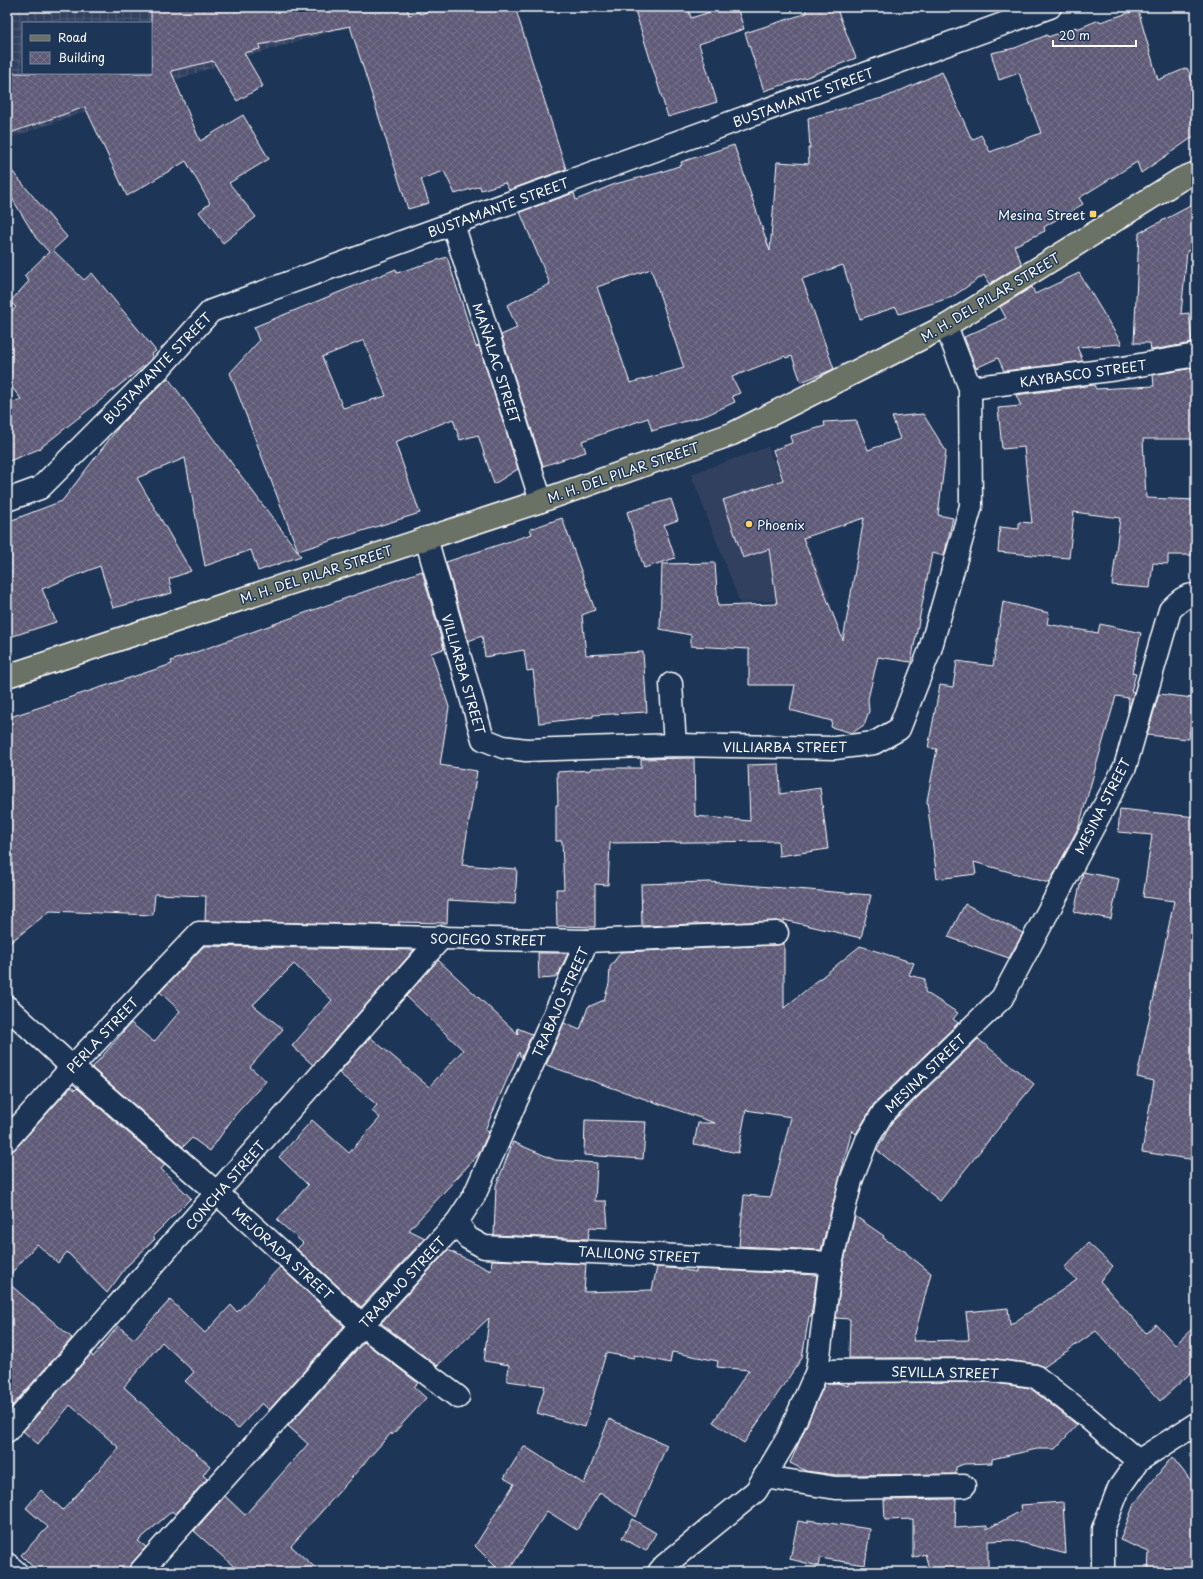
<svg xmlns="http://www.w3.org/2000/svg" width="1203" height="1579" viewBox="0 0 1203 1579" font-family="'Playpen Sans',sans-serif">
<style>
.built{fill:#304061}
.industrial{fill:url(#industrial-grid);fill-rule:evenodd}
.building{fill:url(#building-cross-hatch);stroke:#fff;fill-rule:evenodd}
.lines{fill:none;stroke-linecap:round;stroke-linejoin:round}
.minor-casing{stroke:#fff;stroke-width:25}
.major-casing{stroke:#fff;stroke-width:25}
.minor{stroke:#1d3557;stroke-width:22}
.major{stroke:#6b7165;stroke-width:22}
.poi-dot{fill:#ffd166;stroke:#1d3557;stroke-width:1.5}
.labels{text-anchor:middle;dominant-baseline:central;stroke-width:3;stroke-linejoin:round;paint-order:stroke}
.street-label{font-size:13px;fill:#fff;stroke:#1d3557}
.poi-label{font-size:13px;fill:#fff;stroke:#1d3557;text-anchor:end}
</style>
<defs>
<pattern id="industrial-grid" width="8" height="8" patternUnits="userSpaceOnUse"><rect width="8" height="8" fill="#304061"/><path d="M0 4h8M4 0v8" fill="none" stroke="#4f5d79"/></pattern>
<pattern id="building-cross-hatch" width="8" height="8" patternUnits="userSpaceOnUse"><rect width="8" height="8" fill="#5e5a77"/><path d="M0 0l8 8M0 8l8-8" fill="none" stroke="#76738b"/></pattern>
</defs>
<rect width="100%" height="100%" fill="#1d3557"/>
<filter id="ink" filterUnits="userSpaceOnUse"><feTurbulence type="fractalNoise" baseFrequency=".025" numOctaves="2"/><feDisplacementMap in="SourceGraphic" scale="8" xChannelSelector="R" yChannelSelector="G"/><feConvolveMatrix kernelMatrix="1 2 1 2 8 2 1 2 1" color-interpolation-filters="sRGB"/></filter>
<g filter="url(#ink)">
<polygon class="built" points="768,447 830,597 740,603 691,474"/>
<path class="industrial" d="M7 7H418L237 59 7 139ZM23 23H151V73H23Z"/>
<g class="building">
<polygon points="151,7 407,7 409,15 419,12 420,14 443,7 515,7 566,169 509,190 505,183 481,190 480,186 455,194 444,171 421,179 429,203 408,209 350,26 259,45 260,49 244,53 263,86 237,101 213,61 171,71 200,141 243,115 269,159 229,183 256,217 223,243 199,212 210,203 186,161 127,196 85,107 7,134 7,73 151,73"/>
<polygon points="634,7 688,7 691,18 726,7 737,7 744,29 699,44 717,102 668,117"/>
<polygon points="804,7 836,7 856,58 807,77 764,91 745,33 807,13"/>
<path d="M1138 10 1158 80 1187 68 1196 88V135L1141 173 1137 162 1079 198 1083 204 1044 227 1045 231 1014 246 1022 264 989 284 984 275 952 297 899 314 896 307 860 319 843 265 802 279 834 369 801 382 792 356 786 358 785 356 732 377 740 393 732 396 735 402 707 415 652 431 648 418 582 441 586 452 543 466 501 335 517 328 507 305 550 284 520 212 574 193 576 200 615 184 658 173 682 165 681 162 734 145 770 251 777 162 809 164 808 148H810L808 118 886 97 942 72 972 140 981 135 990 152 1041 133 1019 73 999 80 991 53 1015 48 1047 35 1048 37 1076 27 1077 29 1099 20 1100 22ZM651 269 684 368 630 383 597 287Z"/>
<polygon points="7,165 67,237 53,250 84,280 92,273 156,351 151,355 153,357 145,365 39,449 7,462 7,405 21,399 7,381 7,317 16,307 10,302 29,281 24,276 49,252 36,238 7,190"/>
<polygon points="1196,203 1196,248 1187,251 1181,314 1189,313 1192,343 1151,350 1150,343 1134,343 1139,233"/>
<path d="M447 257 476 347 479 346 518 469 494 484 478 435 460 440 453 419 395 442 420 513 298 551 230 373 259 341 254 327 396 269 397 273ZM364 340 386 396 343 408 322 357Z"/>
<polygon points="1079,273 1122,344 1077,347 1083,361 1004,371 998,358 976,368 964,337 1006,318 1000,307 1032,287 1035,294"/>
<polygon points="1193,368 1194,371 1196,370 1196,439 1143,439 1146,498 1196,500 1196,555 1168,555 1168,564 1153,563 1150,588 1112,585 1120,518 1074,512 1069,558 998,552 1000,527 1019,529 1019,522 1032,523 1024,447 1002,449 998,408 1021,406 1016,395 1094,385 1096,389 1154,386 1153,375"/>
<polygon points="168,378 301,556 258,571 251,550 205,566 185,458 137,478 191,571 169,579 172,593 113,608 100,566 42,589 56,622 7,638 7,522 62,501 121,424"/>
<path d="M923 414 946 451 938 515 953 518 944 556 932 553 911 662 878 657 868 699 869 711 864 725 852 733 831 727 832 721 790 710 795 685H749V649L691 646V635L660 629 662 564 715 563 718 606 777 604 769 549 743 558 723 500 783 480 773 450 792 443 790 436 825 426 824 422 856 420 868 450 900 439 892 417ZM864 518 843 640 803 538Z"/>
<polygon points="671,499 678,520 664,525 675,558 644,568 627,512"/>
<polygon points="562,518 595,610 582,615 586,655 643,652 647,712 593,715 593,717 539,723 533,670 527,671 524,650 485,657 482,636 468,641 446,562 532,534 530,529"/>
<polygon points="422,571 444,649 431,653 449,707 440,765 477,771 462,865 517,869 515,904 448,900 447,923 398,922 400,925 205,921 206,896 155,894 153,915 50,911 7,945 7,718 172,664 171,661"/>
<polygon points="1003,602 1049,613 1047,624 1098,633 1100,624 1141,633 1132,673 1136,674 1131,691 1134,692 1128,712 1129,698 1116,696 1079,826 1049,883 974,862 976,874 937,879 927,801 937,749 928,748 940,685 953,687 957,661 993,666"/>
<polygon points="1159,694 1193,698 1189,739 1147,735"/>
<polygon points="694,758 695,816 750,821 748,765 779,764 780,794 820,788 828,849 779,856 778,841 610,843 608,885 595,884 595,927 557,926 556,889 564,889 562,841 556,841 556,805 558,805 557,772 591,770 591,768 641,768 641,759"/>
<polygon points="1120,809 1196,817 1196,1160 1142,1152 1154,1081 1137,1077 1174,901 1143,897 1152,835 1118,832"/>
<polygon points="1083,872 1119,879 1111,919 1074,912"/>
<polygon points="709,882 871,895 861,938 784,920 784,923 776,921 642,926 641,884"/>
<polygon points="965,904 1023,933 1009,958 948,937"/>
<polygon points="784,943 784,1008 860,946 914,963 909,975 925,979 925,992 958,1013 953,1019 958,1023 874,1104 856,1134 852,1130 821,1250 739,1246 744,1195 771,1197 791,1117 746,1110 738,1153 694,1144 698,1123 715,1123 546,1065 564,1023 580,1030 588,1007 604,1000 609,984 610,967 621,952 778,945"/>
<polygon points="204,946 414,950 313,1065 292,1046 332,1000 294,964 253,1005 283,1029 250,1067 266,1081 235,1115 210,1151 192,1138 183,1147 92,1068 131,1023 154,1042 180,1011 160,992"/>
<polygon points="538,953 568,953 558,975 553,978 539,979"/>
<polygon points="438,960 518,1034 517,1028 532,1034 522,1057 520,1056 519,1052 485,1130 489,1132 478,1155 409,1230 425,1238 361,1307 297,1249 303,1243 277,1220 308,1185 279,1157 312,1120 349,1153 380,1118 372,1111 377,1105 339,1073 370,1037 429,1087 463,1050 406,996"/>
<polygon points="978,1039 1034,1084 940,1201 877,1150 893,1121"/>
<polygon points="71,1087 75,1090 77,1088 165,1165 161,1169 191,1198 153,1236 155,1239 127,1266 107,1293 67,1252 58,1263 37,1244 7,1278 7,1152 16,1148"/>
<polygon points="585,1120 646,1122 643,1159 584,1155"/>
<polygon points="513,1142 555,1160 597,1163 595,1201 606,1201 608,1228 590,1227 588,1239 494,1235 496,1186"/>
<polygon points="855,1216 884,1236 883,1238 906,1252 906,1253 931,1273 913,1341 969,1340 966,1312 1008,1308 1010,1325 1077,1280 1064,1268 1088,1243 1113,1266 1100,1281 1146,1333 1156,1324 1175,1345 1196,1325 1196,1368 1160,1401 1096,1331 1044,1367 1037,1364 988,1358 849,1358 850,1319 836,1318 843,1265"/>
<polygon points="448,1250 491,1271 492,1260 586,1264 584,1292 652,1290 657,1267 679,1269 696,1272 696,1269 817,1275 811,1316 809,1316 802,1358 744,1443 713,1422 749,1370 717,1367 718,1361 672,1352 670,1363 634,1355 634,1358 606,1353 585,1427 537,1413 545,1386 507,1381 509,1365 484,1361 489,1318 437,1366 381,1323"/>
<polygon points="280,1267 344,1326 269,1410 262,1403 238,1429 185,1381 194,1372 162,1342 124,1387 210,1466 203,1475 207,1479 175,1514 172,1511 138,1541 146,1547 131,1564 128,1572 38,1572 21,1555 48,1527 26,1508 41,1490 63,1510 119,1448 70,1405 38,1444 23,1431 91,1354 93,1357 118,1326 134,1339 170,1300 205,1333 231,1305 237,1312"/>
<polygon points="7,1282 72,1338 12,1406 7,1402"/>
<polygon points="364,1342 418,1383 414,1387 426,1398 392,1435 391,1433 291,1546 320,1572 240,1572 194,1531 225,1496 245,1515 308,1444 288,1426"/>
<polygon points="987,1382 1030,1388 1077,1425 1055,1449 1037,1449 992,1459 992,1463 964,1464 956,1467 956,1474 837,1475 806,1471 790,1463 825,1383 838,1383 848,1386 848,1383"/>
<polygon points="609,1419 667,1445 636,1517 600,1492 577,1530 547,1511 508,1572 501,1572 475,1546 514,1484 504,1478 524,1446 584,1484"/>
<polygon points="1172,1457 1196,1487 1196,1572 1148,1572 1149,1552 1120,1540 1134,1504"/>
<polygon points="956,1499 955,1528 987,1526 987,1529 1021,1511 1020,1505 1063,1502 1066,1554 1012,1540 988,1541 988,1567 973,1567 973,1572 930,1572 925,1554 913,1558 913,1519 885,1520 884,1500"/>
<polygon points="632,1519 656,1533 646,1551 622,1538"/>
<polygon points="808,1520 870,1529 865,1565 820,1558 818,1566 790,1559 798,1521 808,1523"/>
</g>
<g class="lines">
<g class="minor-casing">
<g id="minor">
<polyline points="453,224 541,501"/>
<polyline points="970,388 1117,369 1196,355"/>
<polyline points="7,500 40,488 159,369 211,311 1050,7"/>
<polyline points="426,538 483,739 503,747 526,750 675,745 835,748 874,743 899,729 930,650 971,506 970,388 946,326"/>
<polyline points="671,684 675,745"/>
<polyline points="7,1007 72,1067 218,1194 362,1325 458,1397"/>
<polyline points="7,1140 72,1067 199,933 587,941 777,933"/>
<polyline points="457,1222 468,1238 484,1247 831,1263"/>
<polyline points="817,1371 988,1370 1035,1376 1080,1411 1138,1461"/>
<polyline points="7,1431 442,937"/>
<polyline points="764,1477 836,1488 964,1486"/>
<polyline points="7,1564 16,1572"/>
<polyline points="140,1572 362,1325 457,1222 474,1196 587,941"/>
<path d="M659 1572 665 1565 756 1491 788 1437 817 1371 831 1263 851 1181 867 1140 883 1113 1002 998 1125 767 1170 610C1177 603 1185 594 1196 595"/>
<polyline points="1103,1572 1103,1529 1119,1488 1138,1461 1196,1424"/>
</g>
</g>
<g class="major-casing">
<polyline id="major" points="7,676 541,501 732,434 946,326 1181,179 1196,173"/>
</g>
<use href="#minor" class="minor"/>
<use href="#major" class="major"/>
</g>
</g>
<g class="poi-dot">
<rect x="1089" y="210" width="8" height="8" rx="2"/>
<circle cx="749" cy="524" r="4"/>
</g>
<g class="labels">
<g class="street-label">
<text transform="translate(803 97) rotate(-20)">BUSTAMANTE STREET</text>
<text transform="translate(498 207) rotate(-20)">BUSTAMANTE STREET</text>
<text transform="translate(990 297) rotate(-31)">M. H. DEL PILAR STREET</text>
<text transform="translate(497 363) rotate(72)">MAÑALAC STREET</text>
<text transform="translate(157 368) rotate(-46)">BUSTAMANTE STREET</text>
<text transform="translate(1083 373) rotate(-8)">KAYBASCO STREET</text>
<text transform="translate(623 472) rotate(-19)">M. H. DEL PILAR STREET</text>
<text transform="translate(316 574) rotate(-18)">M. H. DEL PILAR STREET</text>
<text transform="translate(464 674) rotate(74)">VILLIARBA STREET</text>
<text x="785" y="746">VILLIARBA STREET</text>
<text transform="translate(1102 806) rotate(-63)">MESINA STREET</text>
<text transform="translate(488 939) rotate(1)">SOCIEGO STREET</text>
<text transform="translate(560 1002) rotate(-66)">TRABAJO STREET</text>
<text transform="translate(102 1035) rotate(-47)">PERLA STREET</text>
<text transform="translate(925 1073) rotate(-44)">MESINA STREET</text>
<text transform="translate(225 1185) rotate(-49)">CONCHA STREET</text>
<text transform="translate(283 1253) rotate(42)">MEJORADA STREET</text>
<text transform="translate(639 1254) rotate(3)">TALILONG STREET</text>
<text transform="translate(402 1282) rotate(-47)">TRABAJO STREET</text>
<text transform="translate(945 1372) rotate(1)">SEVILLA STREET</text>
</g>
<g class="poi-label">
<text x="1085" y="214">Mesina Street</text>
<text x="757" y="524" text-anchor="start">Phoenix</text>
</g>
</g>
<rect width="1203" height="1579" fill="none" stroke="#1d3557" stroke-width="24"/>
<rect x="12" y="12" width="1179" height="1555" fill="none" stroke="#fff" stroke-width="1.5" filter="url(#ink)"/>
<rect x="22" y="22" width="130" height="52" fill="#1d3557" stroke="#77869a"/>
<rect x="30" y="35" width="20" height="6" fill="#6b7165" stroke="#77869a"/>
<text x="58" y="42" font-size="12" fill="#ffffff">Road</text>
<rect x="30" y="52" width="20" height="12" fill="url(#building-cross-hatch)" stroke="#77869a"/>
<text x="58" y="62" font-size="12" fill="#ffffff">Building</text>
<path d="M1053 40v6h83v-6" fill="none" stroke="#ffffff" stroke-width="2"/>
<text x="1059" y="40" font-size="12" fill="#ffffff" stroke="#1d3557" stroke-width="3" paint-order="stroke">20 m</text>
</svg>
